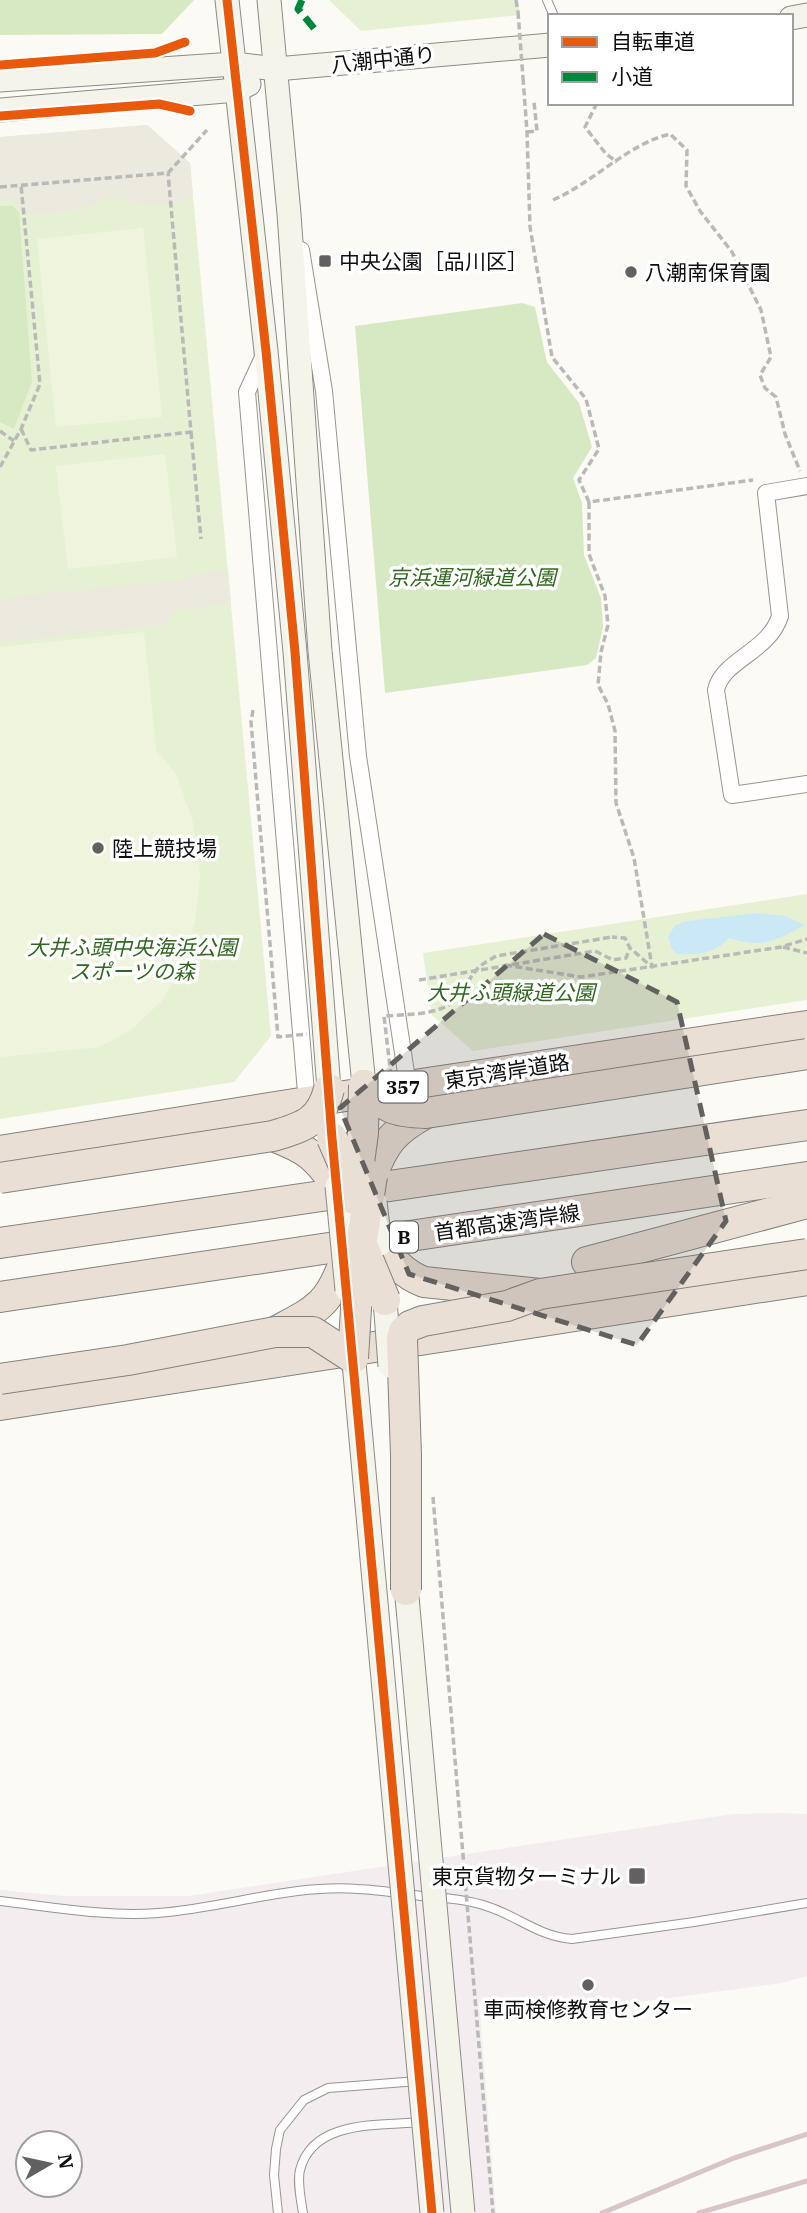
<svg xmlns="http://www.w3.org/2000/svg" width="807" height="2213" viewBox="0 0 807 2213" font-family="'IBM Plex Serif','Noto Sans JP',serif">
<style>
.industrial{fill:#f3edf0;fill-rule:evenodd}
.green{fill:#e6f1d4}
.forest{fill:#d7e9c2}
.pitch{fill:#eff5dd}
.plaza{fill:#ece9df}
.water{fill:#cae8f6}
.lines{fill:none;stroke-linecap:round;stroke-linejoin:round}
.lane-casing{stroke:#969592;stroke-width:10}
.street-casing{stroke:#969592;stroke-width:18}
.secondary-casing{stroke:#8c8b89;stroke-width:25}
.highway-casing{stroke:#83827f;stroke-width:32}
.path{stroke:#b9b9b8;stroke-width:3.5;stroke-dasharray:7 3.5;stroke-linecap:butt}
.lane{stroke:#fffefd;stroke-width:8}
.street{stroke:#fffefd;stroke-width:16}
.secondary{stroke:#f5f4eb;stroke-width:23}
.highway{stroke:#eadfd5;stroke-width:30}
.rail{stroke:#d8c5c6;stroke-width:5}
.secondary-bridge-casing{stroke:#8c8b89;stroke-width:25;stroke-linecap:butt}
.highway-bridge-casing{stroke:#83827f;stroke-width:32;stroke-linecap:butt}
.path-bridge{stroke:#b9b9b8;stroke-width:3.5;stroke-dasharray:7 3.5;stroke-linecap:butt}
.secondary-bridge{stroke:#f5f4eb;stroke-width:23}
.highway-bridge{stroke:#eadfd5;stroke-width:30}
.quiet{stroke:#00873e;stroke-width:7;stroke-dasharray:14 7;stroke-linecap:butt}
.cycleway-casing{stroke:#fff;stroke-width:13}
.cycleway{stroke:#e8590c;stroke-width:9}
.marked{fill:#62615f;fill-opacity:0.2;stroke:#62615f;stroke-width:5;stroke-dasharray:14 9;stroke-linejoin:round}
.poi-dot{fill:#62615f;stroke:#fff;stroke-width:2.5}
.labels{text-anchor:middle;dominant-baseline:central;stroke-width:7;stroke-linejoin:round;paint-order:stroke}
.shield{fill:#fff;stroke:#575757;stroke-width:2}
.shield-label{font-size:19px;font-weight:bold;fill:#0f0f0f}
.street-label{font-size:21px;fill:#0f0f0f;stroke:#fff}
.poi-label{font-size:21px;fill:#0f0f0f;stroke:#fff;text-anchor:start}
.park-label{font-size:21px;font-style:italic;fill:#30681e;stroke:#fff}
</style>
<rect width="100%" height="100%" fill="#fcfaf4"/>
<path class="industrial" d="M781 1813 807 1814V1976L782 1983 608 2006 509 2007 479 2002 496 2213H0V1890L63 1896H188L733 1814ZM28 2143H70V2185H28Z"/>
<g class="green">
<polygon points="329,0 518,0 520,15 361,31"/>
<polygon points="147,125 190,163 271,1036 234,1082 0,1119 0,137"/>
<polygon points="807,894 807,1000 473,1051 432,1015 423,953"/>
</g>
<g class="forest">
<polygon points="0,0 194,0 162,34 0,35"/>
<polygon points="0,206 13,206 19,213 32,382 14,429 0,422"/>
<polygon points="522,303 535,307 547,362 579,403 592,447 573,478 582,503 584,555 601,598 603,627 596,658 587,665 385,693 355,326"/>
</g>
<g class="pitch">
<polygon points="143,228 162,417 56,427 37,239"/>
<polygon points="165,454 177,557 68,569 56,466"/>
<polygon points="144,632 156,750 176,774 193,822 200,874 195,922 177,976 161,1002 131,1030 99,1047 0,1057 0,647"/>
</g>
<g class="plaza">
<polygon points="147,125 190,163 193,196 171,205 146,205 111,198 79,209 49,213 24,214 20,205 12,200 0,201 0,137"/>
<polygon points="228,570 231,603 171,611 169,621 161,625 0,642 0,598 188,579 192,574"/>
</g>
<path class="water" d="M758 913 785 916 805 925C774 941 764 949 729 938 715 954 698 955 677 954L672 949 668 937 675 925 688 921Z"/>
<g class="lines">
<g class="lane-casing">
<g id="lane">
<polyline points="547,0 554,16"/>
<path d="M0 1901C52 1907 106 1917 158 1913 225 1908 291 1884 358 1889 379 1890 400 1893 421 1896 444 1898 467 1899 489 1907 519 1917 538 1936 572 1939L694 1922 807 1903"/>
<polyline points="278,2213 274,2175 276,2149 280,2130 304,2100 328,2088 418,2081"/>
<path d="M303 2213C301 2200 297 2182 300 2170 313 2119 380 2126 421 2122"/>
</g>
</g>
<g class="street-casing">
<g id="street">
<polyline points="301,250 324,391 358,756 408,1086"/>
<polyline points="265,353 247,392 307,1104"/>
<path d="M807 486 766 493 780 616C769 652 722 660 716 690L732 795 807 784"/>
</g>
</g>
<g class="secondary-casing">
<g id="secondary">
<polyline points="227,0 266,351 295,652 329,1089"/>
<polyline points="269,0 289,214 320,651 364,1085"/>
<polyline points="791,18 807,15"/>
<polyline points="0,80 234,64 276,69 550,45"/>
<polyline points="0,110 237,90 249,84"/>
</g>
</g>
<g class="highway-casing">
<g id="highway">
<path d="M273 1136C307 1149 316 1156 337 1186"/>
<polyline points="0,1151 408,1086 807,1026"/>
<path d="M372 1176C384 1142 395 1130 426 1113"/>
<polyline points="0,1243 807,1125"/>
<path d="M380 1244C393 1261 403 1274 424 1282L540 1294"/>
<polyline points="587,1262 807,1203"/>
<polyline points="0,1297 807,1177"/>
<path d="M275 1332C314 1311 329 1306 344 1262"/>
<polyline points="0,1405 807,1280"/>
</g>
</g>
<g class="path">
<polyline points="516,0 518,12"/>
<polyline points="523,78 527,132 530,227 552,357 586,399 599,449 579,480 589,502 753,480"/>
<polyline points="597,103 585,127 606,154 617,162"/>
<polyline points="527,132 537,131 534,102"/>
<polyline points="0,187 168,173 207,130"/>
<path d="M553 200C594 182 628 144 670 134L687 150 686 186 700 211 732 252 761 310 771 357 760 375 765 388 776 397 785 434 800 471"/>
<polyline points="21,429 31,450 191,432 168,173"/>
<polyline points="0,431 14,441"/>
<polyline points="191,432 201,539"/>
<polyline points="0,467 21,429 40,384 21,185"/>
<polyline points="589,502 589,554 605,596 608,625 601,652 598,685 608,704 615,731 616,803 634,858 652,967 630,948"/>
<polyline points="783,947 807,953"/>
<polyline points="505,965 581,977 781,947 807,939"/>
<polyline points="419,980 595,951 613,960 626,958 630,948 625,938 612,937"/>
</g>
<use href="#lane" class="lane"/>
<use href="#street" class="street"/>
<use href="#secondary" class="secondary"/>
<use href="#highway" class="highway"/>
<g class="rail">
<polyline points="602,2213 734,2158 807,2134"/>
<polyline points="699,2213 807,2181"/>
</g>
<g class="secondary-bridge-casing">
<g id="secondary-bridge">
<polyline points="337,1186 347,1290"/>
<polyline points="375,1202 380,1244"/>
<polyline points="385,1300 390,1366"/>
<polyline points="352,1341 432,2213"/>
<polyline points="405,1575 463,2213"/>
</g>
</g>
<g class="highway-bridge-casing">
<g id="highway-bridge">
<path d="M364 1085C384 1109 395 1112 426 1113L807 1054"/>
<polyline points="332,1138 356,1193"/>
<path d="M0 1178 273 1136C303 1127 321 1122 329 1089"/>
<polyline points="354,1199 363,1133 364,1085"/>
<polyline points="363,1247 385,1300"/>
<polyline points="353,1358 359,1259 372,1176"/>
<polyline points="0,1379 128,1360 275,1332 313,1332 353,1358"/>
<polyline points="406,1590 406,1455 402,1339 404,1331 410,1326 423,1321 507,1306 540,1294 807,1254"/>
</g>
</g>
<g class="path-bridge">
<polyline points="518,12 523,78"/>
<polyline points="253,710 251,722 278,1037 307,1034"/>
<path d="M391 1076 384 1016C408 1014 442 1016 459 997 465 990 468 980 474 973 479 965 488 961 496 956L612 937"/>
<polyline points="433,1497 493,2213"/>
</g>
<use href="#secondary-bridge" class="secondary-bridge"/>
<use href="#highway-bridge" class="highway-bridge"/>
<polyline class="quiet" points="302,0 298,9 317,32"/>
<g class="cycleway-casing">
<g id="cycleway">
<polyline points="227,0 266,351 295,652 332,1138 432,2213"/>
<polyline points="0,65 155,53 185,42"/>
<polyline points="0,116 159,104 190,111"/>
</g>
</g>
<use href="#cycleway" class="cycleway"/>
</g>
<path class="marked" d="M544 934 677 1002 726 1221 637 1345 409 1274 340 1108Z"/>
<g class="poi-dot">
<rect x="318" y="254" width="14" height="14" rx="3.5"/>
<circle cx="631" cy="272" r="7"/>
<circle cx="98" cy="848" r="7"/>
<rect x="628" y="1867" width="18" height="18" rx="3.5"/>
<circle cx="588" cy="1985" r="7"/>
</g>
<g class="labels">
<g class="shield">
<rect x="378.5" y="1071.5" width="49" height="31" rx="5"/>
<rect x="390" y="1221.5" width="28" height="31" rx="5"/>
</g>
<g class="shield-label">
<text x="403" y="1087">357</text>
<text x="404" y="1237">B</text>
</g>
<g class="street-label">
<text transform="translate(383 59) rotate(-6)">八潮中通り</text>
<text transform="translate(507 1071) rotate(-9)">東京湾岸道路</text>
<text transform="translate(507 1222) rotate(-8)">首都高速湾岸線</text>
</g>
<g class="poi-label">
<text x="339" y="261">中央公園［品川区］</text>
<text x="645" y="272">八潮南保育園</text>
<text x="112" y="848">陸上競技場</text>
<text x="621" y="1876" text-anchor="end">東京貨物ターミナル</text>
<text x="588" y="2009" text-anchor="middle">車両検修教育センター</text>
</g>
<g class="park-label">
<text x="472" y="577">京浜運河緑道公園</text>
<text x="132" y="947">大井ふ頭中央海浜公園<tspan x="132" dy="24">スポーツの森</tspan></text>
<text x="511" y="992">大井ふ頭緑道公園</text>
</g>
</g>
<rect x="548" y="14" width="245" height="91" fill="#ffffff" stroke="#9f9f9f" stroke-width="2"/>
<rect x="562" y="37" width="35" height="10" fill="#e8590c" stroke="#9f9f9f" stroke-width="2"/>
<text x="611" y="49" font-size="21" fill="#0f0f0f">自転車道</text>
<rect x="562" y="72" width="35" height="10" fill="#00873e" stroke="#9f9f9f" stroke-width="2"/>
<text x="611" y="84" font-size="21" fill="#0f0f0f">小道</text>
<g transform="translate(49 2164) rotate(81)"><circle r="33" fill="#ffffff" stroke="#9f9f9f" stroke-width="2"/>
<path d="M0-5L12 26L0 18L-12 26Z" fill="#62615f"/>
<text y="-10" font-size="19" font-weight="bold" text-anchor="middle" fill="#0f0f0f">N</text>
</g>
</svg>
